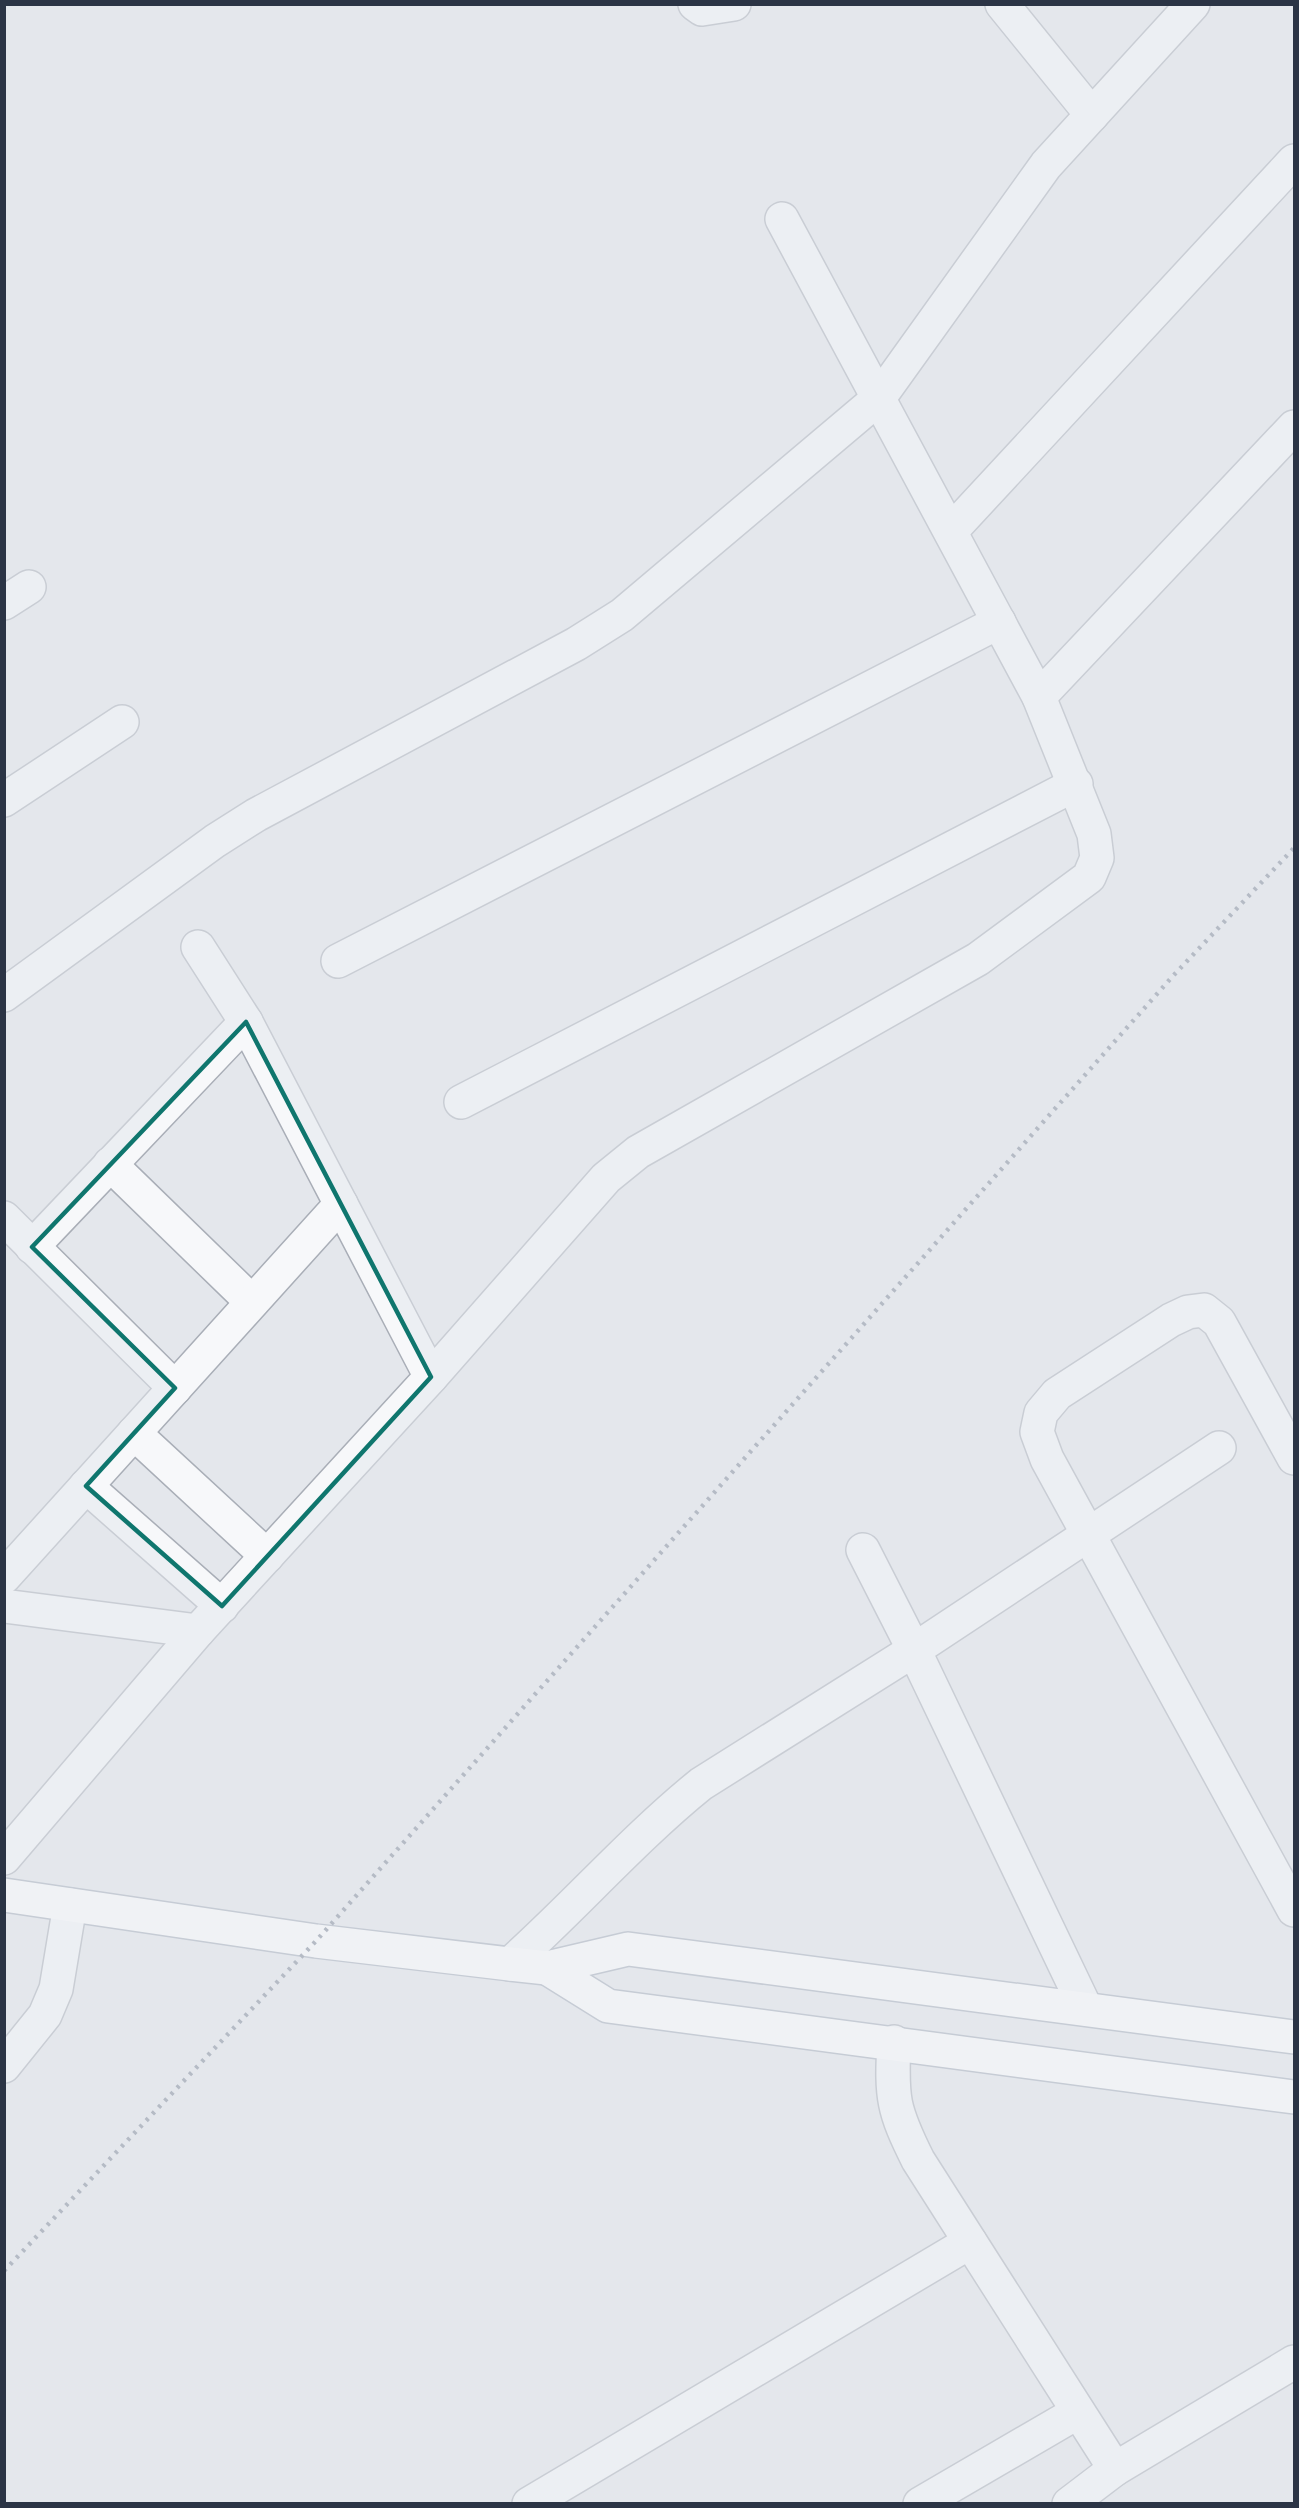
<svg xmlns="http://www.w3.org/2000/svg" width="1299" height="2508" viewBox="0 0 1299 2508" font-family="Cabin,sans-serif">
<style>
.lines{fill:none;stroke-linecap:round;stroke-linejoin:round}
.minor-casing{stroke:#a9aeb7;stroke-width:36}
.major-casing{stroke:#a3abb8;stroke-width:36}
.minor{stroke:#f7f8fa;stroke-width:33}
.major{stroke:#fff;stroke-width:33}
.rail{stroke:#7d8696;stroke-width:4.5;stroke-dasharray:3 6;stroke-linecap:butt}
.marked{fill:none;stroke:#0f766e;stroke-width:4.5;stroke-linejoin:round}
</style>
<rect width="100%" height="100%" fill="#e4e7ec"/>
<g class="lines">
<g class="minor-casing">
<g id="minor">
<polyline points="695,4 702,9 734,4"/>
<polyline points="1002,4 1092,115"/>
<polyline points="951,531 1294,161"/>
<polyline points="4,603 29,587"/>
<polyline points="1039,697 1294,427"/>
<polyline points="4,800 122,722"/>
<polyline points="198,947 246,1022 431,1377"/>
<polyline points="338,961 999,622"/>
<polyline points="4,995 215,841 256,815 576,644 622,615 879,398 1046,165 1193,4"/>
<polyline points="461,1102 1076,784"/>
<polyline points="110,1164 252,1302"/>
<polyline points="4,1218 175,1388"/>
<polyline points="32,1247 246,1022"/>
<polyline points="134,1433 267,1556"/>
<polyline points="1294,1458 1219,1322 1204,1310 1188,1312 1171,1320 1057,1394 1041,1413 1037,1432 1047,1459 1088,1534 1294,1910"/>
<polyline points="86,1486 222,1606"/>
<polyline points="863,1550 914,1650 1086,2009"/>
<polyline points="4,1577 341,1204"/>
<polyline points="4,1606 198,1631"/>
<polyline points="4,1858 198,1631 431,1377 606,1178 638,1152 978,959 1089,877 1097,858 1094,834 1039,697 782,219"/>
<path d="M510 1964C575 1906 633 1839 701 1784L914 1650 1219 1448"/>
<path d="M894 2042C891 2098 893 2110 918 2160L1115 2469"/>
<polyline points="4,2066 45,2015 56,1989 70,1905"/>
<polyline points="529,2504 970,2242"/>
<polyline points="920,2504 1078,2412"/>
<polyline points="1069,2504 1115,2469 1294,2362"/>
</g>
</g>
<g class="major-casing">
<g id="major">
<polyline points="4,1895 316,1941 510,1964 547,1968 628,1949 1294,2037"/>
<polyline points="547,1968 608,2006 1294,2097"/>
</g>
</g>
<use href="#minor" class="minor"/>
<use href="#major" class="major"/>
<polyline class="rail" points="4,2271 316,1941 1172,977 1294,848"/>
</g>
<path d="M0 0H1299V2508H0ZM246 1022 431 1377 222 1606 86 1486 175 1388 32 1247Z" fill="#e4e7ec" fill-opacity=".55" fill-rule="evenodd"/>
<path class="marked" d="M246 1022 431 1377 222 1606 86 1486 175 1388 32 1247Z"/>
<rect width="1299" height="2508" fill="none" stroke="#2b3445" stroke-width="12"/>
</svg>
